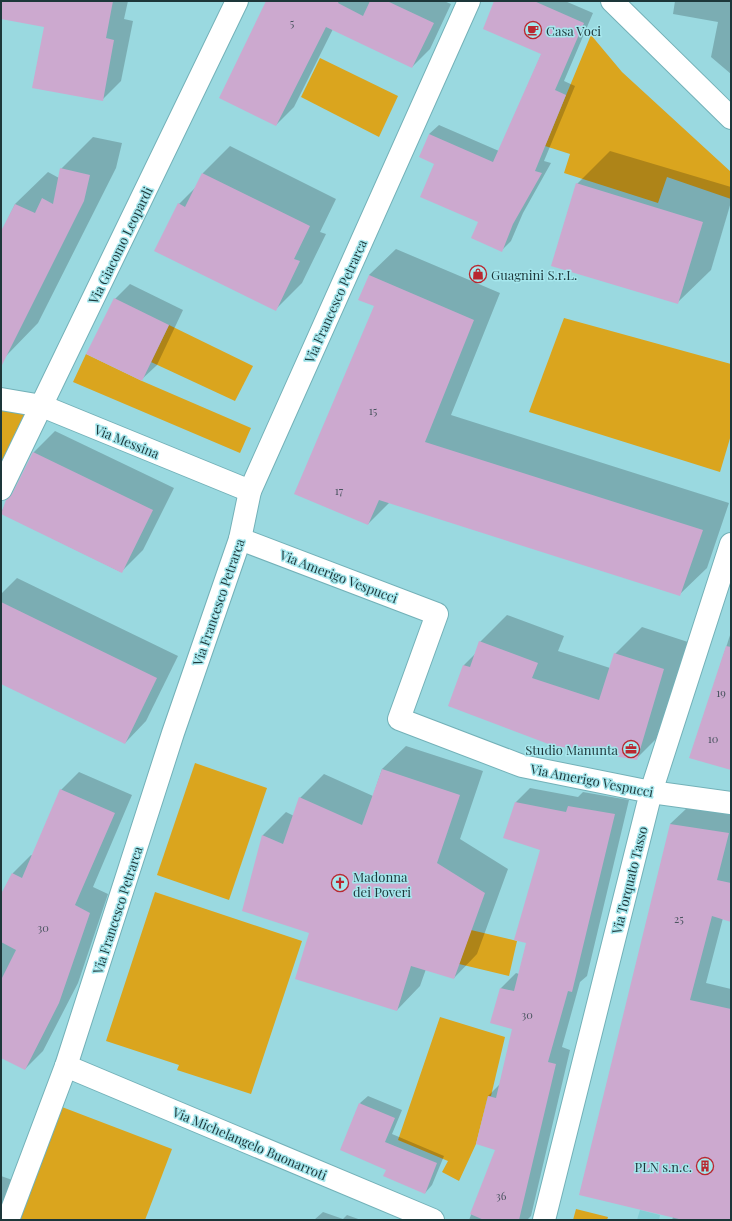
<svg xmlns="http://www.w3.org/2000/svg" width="732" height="1221" viewBox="0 0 732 1221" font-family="'Playfair Display',serif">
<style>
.built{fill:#84ced5}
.green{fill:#daa51e}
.shadow{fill:#0003}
.building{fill:#cca9cf}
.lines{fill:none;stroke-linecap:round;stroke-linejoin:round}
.minor-casing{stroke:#73b1b8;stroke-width:24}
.minor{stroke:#fff;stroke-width:22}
.labels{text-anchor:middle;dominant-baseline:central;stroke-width:3;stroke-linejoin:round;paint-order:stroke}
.number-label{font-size:11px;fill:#49545f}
.poi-label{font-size:13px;fill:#1d373a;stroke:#a6e7ed;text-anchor:start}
.street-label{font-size:13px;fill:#1d373a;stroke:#a6e7ed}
</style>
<rect width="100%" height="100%" fill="#9ad9e0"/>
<polygon class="built" points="640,1210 660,1215 659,1220 637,1220"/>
<g class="green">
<polygon points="591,35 622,72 731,172 731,199 667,177 658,203 564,173 570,154 545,146"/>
<polygon points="320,58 398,96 379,137 301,97"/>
<polygon points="564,318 731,364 731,435 720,472 529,412"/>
<polygon points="169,325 253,366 235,401 151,362"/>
<polygon points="86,354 142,381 251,428 240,453 73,382"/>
<polygon points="1,399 42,406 1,489"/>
<polygon points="195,763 267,788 229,900 157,875"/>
<polygon points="155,892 302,941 251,1094 177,1070 179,1065 106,1041"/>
<polygon points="471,930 517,941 509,976 459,964"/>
<polygon points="440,1017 505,1037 491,1096 488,1096 476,1144 459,1181 442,1172 448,1161 398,1140"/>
<polygon points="62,1107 172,1149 145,1220 20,1220"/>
<polygon points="576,1209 608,1217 607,1220 573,1220"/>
</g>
<g class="shadow">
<polygon points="10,1 128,1 124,19 133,21 121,81 102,100 45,26"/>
<polygon points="267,1 444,1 451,4 430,49 412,67 333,29 294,107 276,125"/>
<polygon points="496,1 565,1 593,13 564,81 575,86 544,161 551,163 523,213 511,241 502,250 435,163 429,134 439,125 499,151 542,53"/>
<polygon points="675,1 731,1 731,74 711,57 718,22 673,14"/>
<polygon points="93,137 122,143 116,168 38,323 6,356 1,355 1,233 15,204 48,172 59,178 61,169"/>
<polygon points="230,146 336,199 320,232 326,234 302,283 275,310 179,204 197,186 203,173"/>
<polygon points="610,151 731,187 731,202 711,270 677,303 577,184"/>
<polygon points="396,249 500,293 451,415 729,503 707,568 680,594 390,502 368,524 376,306 369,275"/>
<polygon points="130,284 183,310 157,365 141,380 115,299"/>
<polygon points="55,431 174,488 143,550 121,572 1,513 7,501 14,494 34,452"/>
<polygon points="17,578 178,656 146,721 125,743 1,683 1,594"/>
<polygon points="507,615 564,636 558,651 610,668 615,654 642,627 691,643 663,732 636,759 449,706 464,665 476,653 480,642"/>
<polygon points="731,632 731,769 691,757"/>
<polygon points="406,746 483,771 460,839 508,869 477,954 454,978 426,969 420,986 397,1010 310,933 262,836 286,812 294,816 300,798 324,774 373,796 382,769"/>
<polygon points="79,772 132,795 93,887 108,894 78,983 43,1051 25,1069 1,1057 1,893 2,893 13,873 31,855 33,856 61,790"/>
<polygon points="530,788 578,797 583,792 629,800 587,976 580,982 562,1047 570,1050 531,1216 527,1220 469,1220 497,1149 477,1143 488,1096 500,1084 513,1028 492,1022 501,988 516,973 519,974 527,942 541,849 515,803"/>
<polygon points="687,808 731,814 731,920 723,918 706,983 731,989 731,1220 672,1220 673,1217 670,824"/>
<polygon points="368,1096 402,1110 392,1134 444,1156 432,1185 425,1193 387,1170 360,1103"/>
<polygon points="1,1176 18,1182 1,1220"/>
<polygon points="323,1212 343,1219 347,1215 361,1220 314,1220"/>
</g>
<g class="building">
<polygon points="1,1 113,1 106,38 114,40 103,101 32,88 44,27 1,19"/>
<polygon points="266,1 339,1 338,3 363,16 370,1 387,1 434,23 412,68 326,27 276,126 219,98"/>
<polygon points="494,1 534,1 584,23 555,90 566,95 535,171 542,173 513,224 502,252 471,238 478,222 420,197 434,164 419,157 429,134 493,162 541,54 483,29"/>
<polygon points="60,168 90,175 84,201 1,367 1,231 15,204 35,213 42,198 53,204"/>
<polygon points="202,173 310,226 294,259 300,261 276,311 154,251 178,203 185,207"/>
<polygon points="576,183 703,222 678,304 551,266"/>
<polygon points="369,275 474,320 425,442 703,530 680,596 379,500 368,525 294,494 374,306 358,300"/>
<polygon points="114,298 169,325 142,381 86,354"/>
<polygon points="33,452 153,510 122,573 1,514 6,500 12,494"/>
<polygon points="1,602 157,678 125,744 1,684"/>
<polygon points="479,641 538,663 532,678 599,700 614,653 664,669 637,760 551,745 448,706 463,665 470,667"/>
<polygon points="726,646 731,647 731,770 689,758"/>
<polygon points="382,769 460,795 437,863 485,893 454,979 411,966 397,1011 295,979 309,933 242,911 262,835 283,844 299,797 362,825"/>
<polygon points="60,789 115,813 75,905 90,913 59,1003 25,1070 1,1058 1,980 16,950 1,942 1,894 12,873 22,878"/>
<polygon points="515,802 566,812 568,806 615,814 572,992 568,991 548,1062 556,1064 519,1220 484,1220 470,1214 495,1150 476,1144 488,1096 496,1098 512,1029 490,1023 500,988 514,991 526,943 514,940 540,850 503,838"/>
<polygon points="670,824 729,833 717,880 731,883 731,922 712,916 690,1000 731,1009 731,1220 683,1220 579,1195"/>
<polygon points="359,1103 395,1118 385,1142 437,1163 425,1194 383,1176 386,1170 340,1150"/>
</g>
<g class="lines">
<g class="minor-casing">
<g id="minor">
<polyline points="612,1 731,118"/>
<polyline points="1,399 42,406 250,491"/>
<polyline points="1,489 237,1"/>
<polyline points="240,539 437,614 399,719 522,766 651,792 731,803"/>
<polyline points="66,1066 433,1220"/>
<polyline points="8,1220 66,1066 173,733 240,539 250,491 469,1"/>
<polyline points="544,1220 651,792 731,544"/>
</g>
</g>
<use href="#minor" class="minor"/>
</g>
<defs>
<g id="cafe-ring" transform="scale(0.9)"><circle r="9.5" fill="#a6e7ed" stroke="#b92830" stroke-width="1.5"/><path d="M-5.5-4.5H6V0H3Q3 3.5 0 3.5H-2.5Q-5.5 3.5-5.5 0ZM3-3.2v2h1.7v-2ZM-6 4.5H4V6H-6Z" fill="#b92830"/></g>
<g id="shop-ring" transform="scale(0.9)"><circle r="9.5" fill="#a6e7ed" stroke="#b92830" stroke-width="1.5"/><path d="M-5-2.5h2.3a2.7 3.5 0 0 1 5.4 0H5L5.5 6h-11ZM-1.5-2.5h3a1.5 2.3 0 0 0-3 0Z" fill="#b92830"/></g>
<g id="office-ring" transform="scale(0.9)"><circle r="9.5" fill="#a6e7ed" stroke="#b92830" stroke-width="1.5"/><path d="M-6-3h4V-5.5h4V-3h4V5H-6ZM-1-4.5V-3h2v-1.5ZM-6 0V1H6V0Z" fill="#b92830"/></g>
<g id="church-ring" transform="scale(0.9)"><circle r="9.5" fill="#a6e7ed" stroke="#b92830" stroke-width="1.5"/><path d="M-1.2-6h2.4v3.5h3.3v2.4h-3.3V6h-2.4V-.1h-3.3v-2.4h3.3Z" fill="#b92830"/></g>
<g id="building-ring" transform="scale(0.9)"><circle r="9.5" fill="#a6e7ed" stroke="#b92830" stroke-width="1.5"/><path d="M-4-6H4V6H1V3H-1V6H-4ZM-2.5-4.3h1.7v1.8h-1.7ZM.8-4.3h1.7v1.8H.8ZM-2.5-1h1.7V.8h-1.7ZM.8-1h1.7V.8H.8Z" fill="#b92830"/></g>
</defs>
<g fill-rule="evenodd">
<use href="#cafe-ring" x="533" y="30"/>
<use href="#shop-ring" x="478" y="274"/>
<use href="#office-ring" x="631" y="749"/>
<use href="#church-ring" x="340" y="883"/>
<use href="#building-ring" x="705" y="1166"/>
</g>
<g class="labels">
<g class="number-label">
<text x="292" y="22">5</text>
<text x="373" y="410">15</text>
<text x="339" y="490">17</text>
<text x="721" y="692">19</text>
<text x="713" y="738">10</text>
<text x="679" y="918">25</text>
<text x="43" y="927">30</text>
<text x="527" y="1014">30</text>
<text x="501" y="1195">36</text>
</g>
<g class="poi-label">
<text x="546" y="30">Casa Voci</text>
<text x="491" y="274">Guagnini S.r.L.</text>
<text x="618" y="749" text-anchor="end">Studio Manunta</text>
<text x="353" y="876">Madonna<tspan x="353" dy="15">dei Poveri</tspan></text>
<text x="692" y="1166" text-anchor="end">PLN s.n.c.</text>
</g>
<g class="street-label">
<text transform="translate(120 245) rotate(-64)">Via Giacomo Leopardi</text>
<text transform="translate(335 301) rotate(-66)">Via Francesco Petrarca</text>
<text transform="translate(127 441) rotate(22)">Via Messina</text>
<text transform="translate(339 576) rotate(21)">Via Amerigo Vespucci</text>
<text transform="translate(218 602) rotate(-71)">Via Francesco Petrarca</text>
<text transform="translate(592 780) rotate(11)">Via Amerigo Vespucci</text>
<text transform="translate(629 880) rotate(-76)">Via Torquato Tasso</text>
<text transform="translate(117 910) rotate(-72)">Via Francesco Petrarca</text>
<text transform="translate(250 1143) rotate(23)">Via Michelangelo Buonarroti</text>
</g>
</g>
<rect width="732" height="1221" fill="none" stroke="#1d373a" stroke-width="4"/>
</svg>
